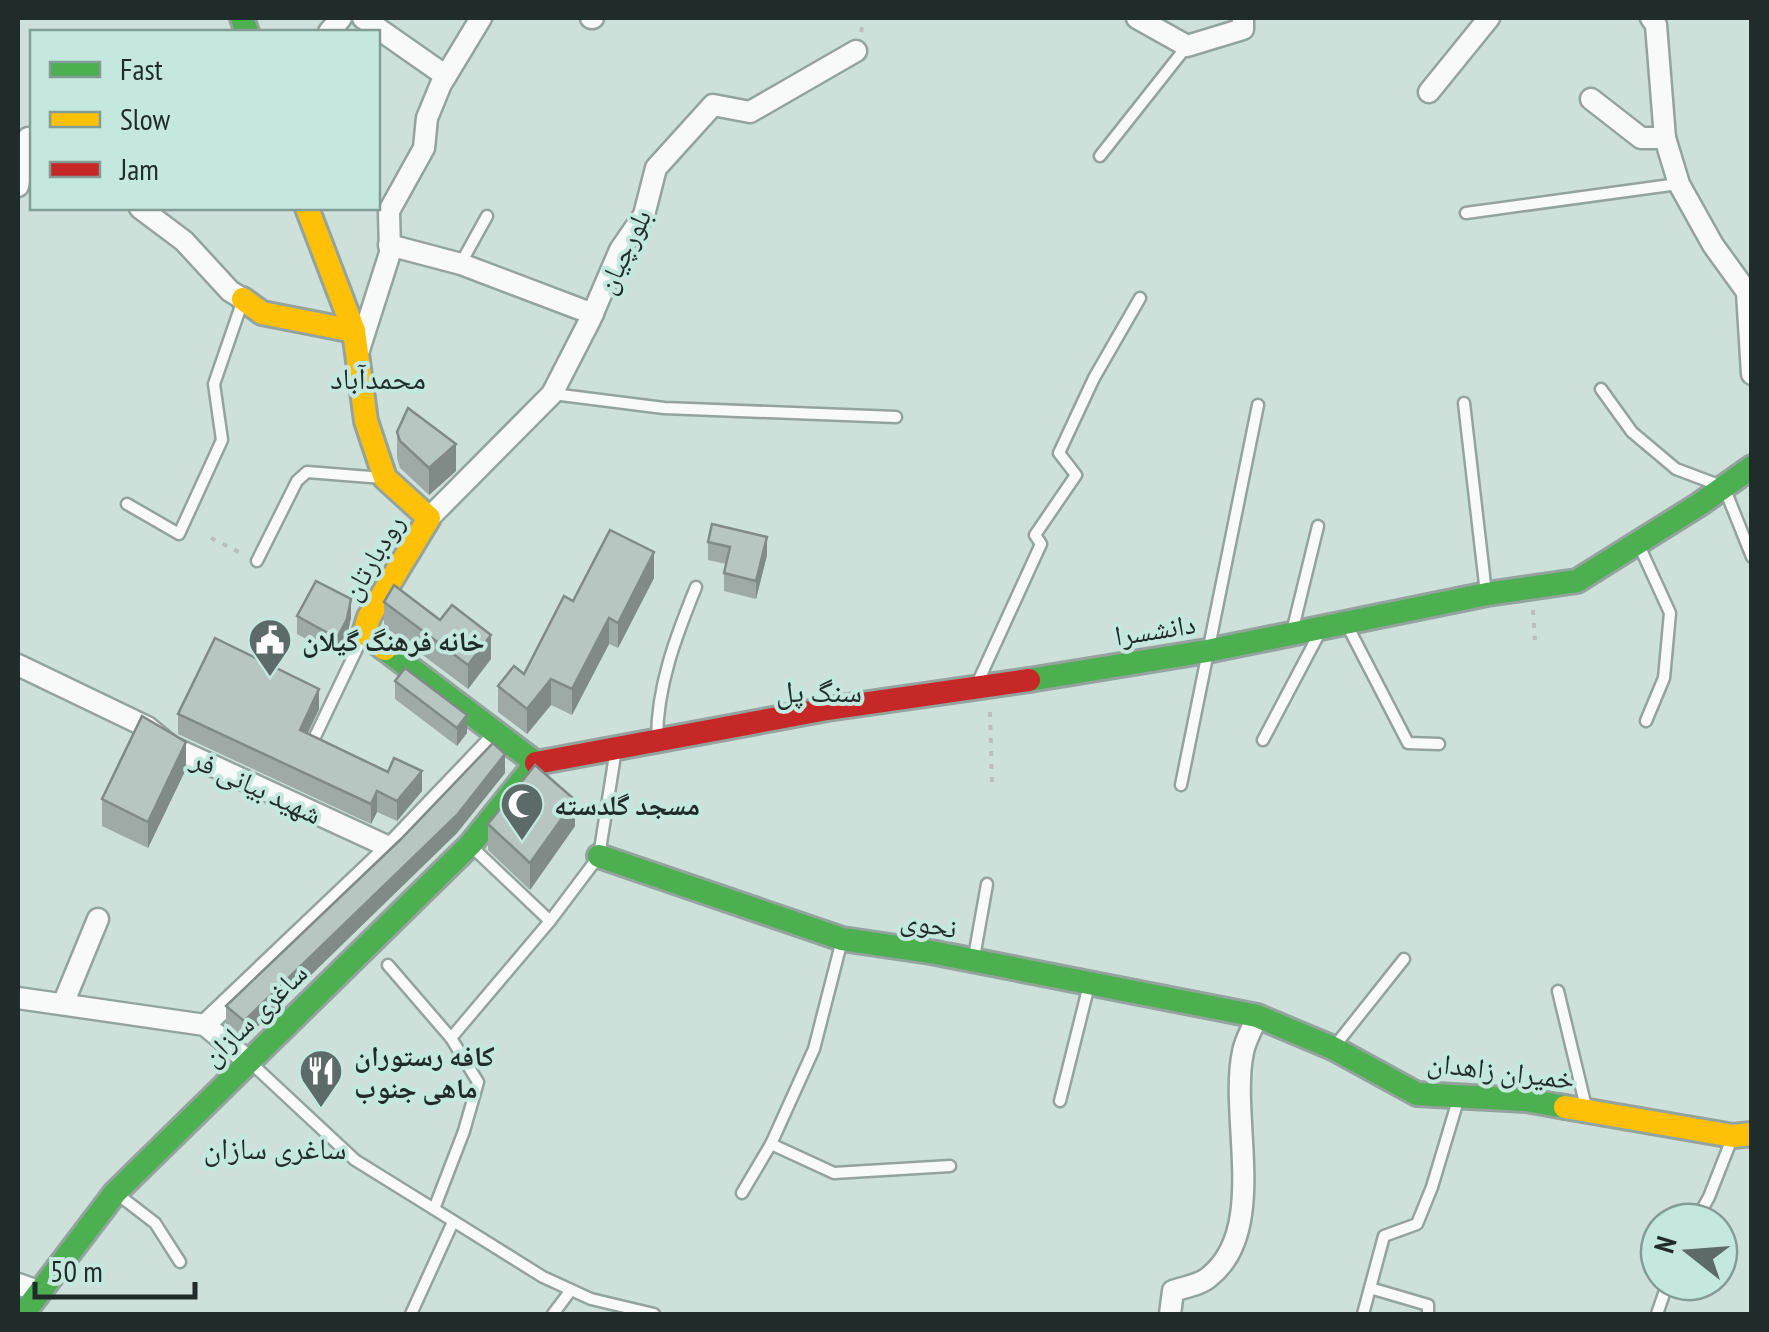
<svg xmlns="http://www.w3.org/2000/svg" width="1769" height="1332" viewBox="0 0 1769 1332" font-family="'PT Sans Narrow','Noto Naskh Arabic',sans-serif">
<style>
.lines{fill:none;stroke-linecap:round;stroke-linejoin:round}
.lane-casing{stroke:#94a39e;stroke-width:15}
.street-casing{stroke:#94a39e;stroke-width:25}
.fast-casing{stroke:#94a39e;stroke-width:28}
.slow-casing{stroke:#94a39e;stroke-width:28}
.jam-casing{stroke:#94a39e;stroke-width:28}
.path{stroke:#b9bfbd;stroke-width:4;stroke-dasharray:5 8;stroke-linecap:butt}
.lane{stroke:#f8faf9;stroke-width:10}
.street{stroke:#f8faf9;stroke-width:20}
.fast{stroke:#4caf50;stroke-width:22}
.slow{stroke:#ffc107;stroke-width:22}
.jam{stroke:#c62828;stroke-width:22}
.wall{fill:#9daaa6}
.shaded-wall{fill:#808b87}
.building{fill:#b7c6c1;stroke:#808b87;stroke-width:2.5}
.labels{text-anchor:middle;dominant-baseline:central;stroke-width:8;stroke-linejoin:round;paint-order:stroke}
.street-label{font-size:28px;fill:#1f2c29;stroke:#c5e8de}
.poi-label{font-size:28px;font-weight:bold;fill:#1f2c29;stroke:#c5e8de;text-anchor:start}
.neighbourhood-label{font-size:30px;fill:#1f2c29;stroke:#c5e8de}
</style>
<rect width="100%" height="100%" fill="#cde0da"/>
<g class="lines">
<g class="lane-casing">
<g id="lane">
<polyline points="1100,156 1187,46"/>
<polyline points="1466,213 1678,184"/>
<polyline points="461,263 487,216"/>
<polyline points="1601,389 1632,432 1676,469 1724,487 1752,557"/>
<polyline points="553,394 664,408 896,417"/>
<polyline points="1464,403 1486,593"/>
<polyline points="127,504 179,534 222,440 214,384 243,300"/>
<polyline points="1638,543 1670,613 1664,678 1646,721"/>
<polyline points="257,561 297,481 307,472 383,478"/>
<polyline points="1347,625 1408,743 1439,744"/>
<polyline points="1292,632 1318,526"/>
<polyline points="977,684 1041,544 1035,535 1076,475 1059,453 1094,378 1140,298"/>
<path d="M657 739C657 686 676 636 696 587"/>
<polyline points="1263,740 1320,632"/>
<polyline points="312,743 364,634"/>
<polyline points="1181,785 1258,405"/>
<polyline points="471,846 550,921"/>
<polyline points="974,957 987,884"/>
<polyline points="388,965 451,1038 478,1082 464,1131 434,1209 543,1277 591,1299 654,1314"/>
<polyline points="1558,991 1586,1107"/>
<polyline points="451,1038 550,921 599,856 616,749"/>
<polyline points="1334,1047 1404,959"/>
<polyline points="252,1064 355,1160 434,1209"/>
<polyline points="1060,1101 1089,985"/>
<polyline points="771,1144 834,1173 950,1166"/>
<polyline points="116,1193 155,1223 180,1262"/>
<polyline points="742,1193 771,1144 814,1049 842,940"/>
<polyline points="1695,1222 1709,1197 1733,1136"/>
<polyline points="1370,1288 1428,1305 1428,1314"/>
<polyline points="411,1314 453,1222"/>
<polyline points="553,1314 571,1290"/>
<polyline points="1363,1314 1384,1236 1417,1224 1432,1187 1459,1097"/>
<polyline points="1657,1314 1668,1282"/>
</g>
</g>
<g class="street-casing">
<g id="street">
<polyline points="363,18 446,76"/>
<polyline points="591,18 593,18"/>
<polyline points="1137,18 1187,46 1243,29 1243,18"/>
<polyline points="1651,18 1656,25 1665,138 1679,184 1713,245 1747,292 1752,374"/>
<polyline points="329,32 341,18"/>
<polyline points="1429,92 1489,18"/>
<polyline points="1591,99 1641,138 1665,138"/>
<polyline points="18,186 28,138"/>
<polyline points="140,208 184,241 230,291 243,299"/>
<polyline points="389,245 461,264 593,314"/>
<polyline points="359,350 390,253 389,211 424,148 427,118 441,84 481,18"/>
<polyline points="429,518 552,394 590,320 620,250 644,215 656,168 713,105 750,112 856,51"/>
<polyline points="18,665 147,727 170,746 391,848"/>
<polyline points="18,998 205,1025"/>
<polyline points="63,1004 98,919"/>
<polyline points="205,1025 391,848 499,735"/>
<polyline points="205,1025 248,1061"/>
<polyline points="18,1284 40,1292"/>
<path d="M1170 1314 1173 1291C1184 1287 1200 1285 1209 1277 1269 1230 1229 1117 1243 1052 1245 1040 1253 1028 1257 1016"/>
</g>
</g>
<g class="fast-casing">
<g id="fast">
<polyline points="242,18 247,32"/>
<polyline points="385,649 536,763"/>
<polyline points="1029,680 1207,651 1487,594 1577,581 1700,504 1752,467"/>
<polyline points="599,856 842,939 931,952 1257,1016 1333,1048 1417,1094 1526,1100 1565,1107"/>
<polyline points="23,1314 115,1193 470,845 536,763"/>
</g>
</g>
<g class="slow-casing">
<g id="slow">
<polyline points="307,208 354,331 366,421 385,478 429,518 369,617 364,633 385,649"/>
<polyline points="243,299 262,313 354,331"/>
<polyline points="1565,1107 1733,1136 1752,1134"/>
</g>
</g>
<g class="jam-casing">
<polyline id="jam" points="536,763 827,709 1029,680"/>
</g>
<g class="path">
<polyline points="861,32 864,18"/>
<polyline points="211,538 243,554"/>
<polyline points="1533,610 1535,640"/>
<polyline points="990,712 992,785"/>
</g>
<use href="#lane" class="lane"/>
<use href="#street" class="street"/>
<use href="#fast" class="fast"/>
<use href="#slow" class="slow"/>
<use href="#jam" class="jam"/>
</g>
<g class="wall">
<polygon points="397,432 456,471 429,495 400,468 397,458"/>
<polygon points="708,542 767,555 756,599 724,591 724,573 726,564 708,560"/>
<polygon points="654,578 618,648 609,644 572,715 551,705 527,734 498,712 498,686 524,674 573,601"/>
<polygon points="384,602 491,659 468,689 384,626"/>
<polygon points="297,616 351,617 347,637 337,656 297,634"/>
<polygon points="395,681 467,733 457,746 395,699"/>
<polygon points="319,709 307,733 422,791 397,821 377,812 371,824 178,734 178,714"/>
<polygon points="186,769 148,848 102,826 102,799"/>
<polygon points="505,773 457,833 244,1040 226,1024 226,1006 401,839"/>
<polygon points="488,824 575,826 530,890 488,850"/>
</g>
<g class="shaded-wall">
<polygon points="456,444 456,471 429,495 429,468"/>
<polygon points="767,537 767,555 756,599 756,581"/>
<polygon points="654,552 654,578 618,648 618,623"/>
<polygon points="351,599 351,617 347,637 337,656 337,638"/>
<polygon points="609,618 609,644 572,715 572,689"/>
<polygon points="491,635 491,659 468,689 468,665"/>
<polygon points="551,679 551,705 527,734 527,709"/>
<polygon points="319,689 319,709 300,750 300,730"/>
<polygon points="467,715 467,733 457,746 457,728"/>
<polygon points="186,742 186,769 148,848 148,822"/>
<polygon points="505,754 505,773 457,833 244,1040 244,1021"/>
<polygon points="422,771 422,791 397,821 397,801"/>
<polygon points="377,791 377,812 371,824 371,804"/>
<polygon points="575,800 575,826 530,890 530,863"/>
</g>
<g class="building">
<polygon points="408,408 456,444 429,468 400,441 397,432"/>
<polygon points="712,524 767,537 756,581 724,573 730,547 708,542"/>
<polygon points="610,530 654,552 618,623 609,618 572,689 551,679 527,709 498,686 514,666 524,674 564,596 573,601"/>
<polygon points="316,581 351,599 347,619 337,638 297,616"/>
<polygon points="394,585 440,620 452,605 491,635 468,665 384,602"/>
<polygon points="215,638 319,689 300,730 388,772 394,758 422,771 397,801 377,791 371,804 178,714"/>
<polygon points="405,668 467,715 457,728 395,681"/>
<polygon points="142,716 186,742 148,822 102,799"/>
<polygon points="493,743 505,754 457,815 244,1021 226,1006 401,839"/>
<polygon points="535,765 575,800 530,863 488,824"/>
</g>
<defs>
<g id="civic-pin" transform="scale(2.25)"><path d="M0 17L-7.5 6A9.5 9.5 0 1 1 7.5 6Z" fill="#5c6b67" stroke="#c5e8de"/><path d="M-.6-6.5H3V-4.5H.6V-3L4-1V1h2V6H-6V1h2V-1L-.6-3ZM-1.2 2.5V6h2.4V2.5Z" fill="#fff"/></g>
<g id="mosque-pin" transform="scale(2.25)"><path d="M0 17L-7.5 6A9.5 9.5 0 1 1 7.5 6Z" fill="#5c6b67" stroke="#c5e8de"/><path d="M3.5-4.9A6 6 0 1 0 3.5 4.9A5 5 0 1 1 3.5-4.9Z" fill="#fff"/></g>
<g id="restaurant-pin" transform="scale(2.25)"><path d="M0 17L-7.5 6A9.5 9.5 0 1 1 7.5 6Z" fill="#5c6b67" stroke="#c5e8de"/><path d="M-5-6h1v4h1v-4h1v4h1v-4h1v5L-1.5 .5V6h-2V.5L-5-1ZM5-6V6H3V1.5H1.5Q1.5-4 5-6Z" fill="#fff"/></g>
</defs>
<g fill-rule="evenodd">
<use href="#civic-pin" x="270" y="640"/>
<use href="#mosque-pin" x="522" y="804"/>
<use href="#restaurant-pin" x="321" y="1071"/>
</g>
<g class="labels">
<g class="street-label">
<text transform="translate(623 251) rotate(-64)">بلورچیان</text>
<text transform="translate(372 557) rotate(-59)">رودبارتان</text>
<text transform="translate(1155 629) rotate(-9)">دانشسرا</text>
<text transform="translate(257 786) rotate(25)">شهید بیانی فر</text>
<text transform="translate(929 923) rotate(10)">نحوی</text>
<text transform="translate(254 1014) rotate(-44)">ساغری سازان</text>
<text transform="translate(1501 1070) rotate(7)">خمیران زاهدان</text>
</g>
<g class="poi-label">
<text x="302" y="640">خانه فرهنگ گیلان</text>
<text x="554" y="804">مسجد گلدسته</text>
<text x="354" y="1055">کافه رستوران<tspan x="354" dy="32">ماهی جنوب</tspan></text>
</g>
<g class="neighbourhood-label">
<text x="378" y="377">محمدآباد</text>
<text x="819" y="690">سنگ پل</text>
<text x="275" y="1147">ساغری سازان</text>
</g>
</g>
<rect width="1769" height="1332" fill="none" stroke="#1f2c29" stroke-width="40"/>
<rect x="30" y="30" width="350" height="180" fill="#c5e8de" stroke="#839d96" stroke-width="2.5"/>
<rect x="50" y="62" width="50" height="15" fill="#4caf50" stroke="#839d96" stroke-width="2.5"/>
<text x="120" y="80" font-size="30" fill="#1f2c29">Fast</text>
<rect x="50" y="112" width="50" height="15" fill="#ffc107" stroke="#839d96" stroke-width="2.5"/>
<text x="120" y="130" font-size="30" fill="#1f2c29">Slow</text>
<rect x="50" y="162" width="50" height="15" fill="#c62828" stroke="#839d96" stroke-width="2.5"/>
<text x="120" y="180" font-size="30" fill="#1f2c29">Jam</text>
<g transform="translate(1689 1252) rotate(287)"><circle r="48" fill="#c5e8de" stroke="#839d96" stroke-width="2.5"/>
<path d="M0-8L18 38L0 25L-18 38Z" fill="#5c6b67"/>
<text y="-15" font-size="28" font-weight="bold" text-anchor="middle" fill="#1f2c29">N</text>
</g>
<path d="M35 1282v15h160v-15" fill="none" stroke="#1f2c29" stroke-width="5"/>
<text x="50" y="1282" font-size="30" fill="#1f2c29" stroke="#c5e8de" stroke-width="8" paint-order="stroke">50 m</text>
</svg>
